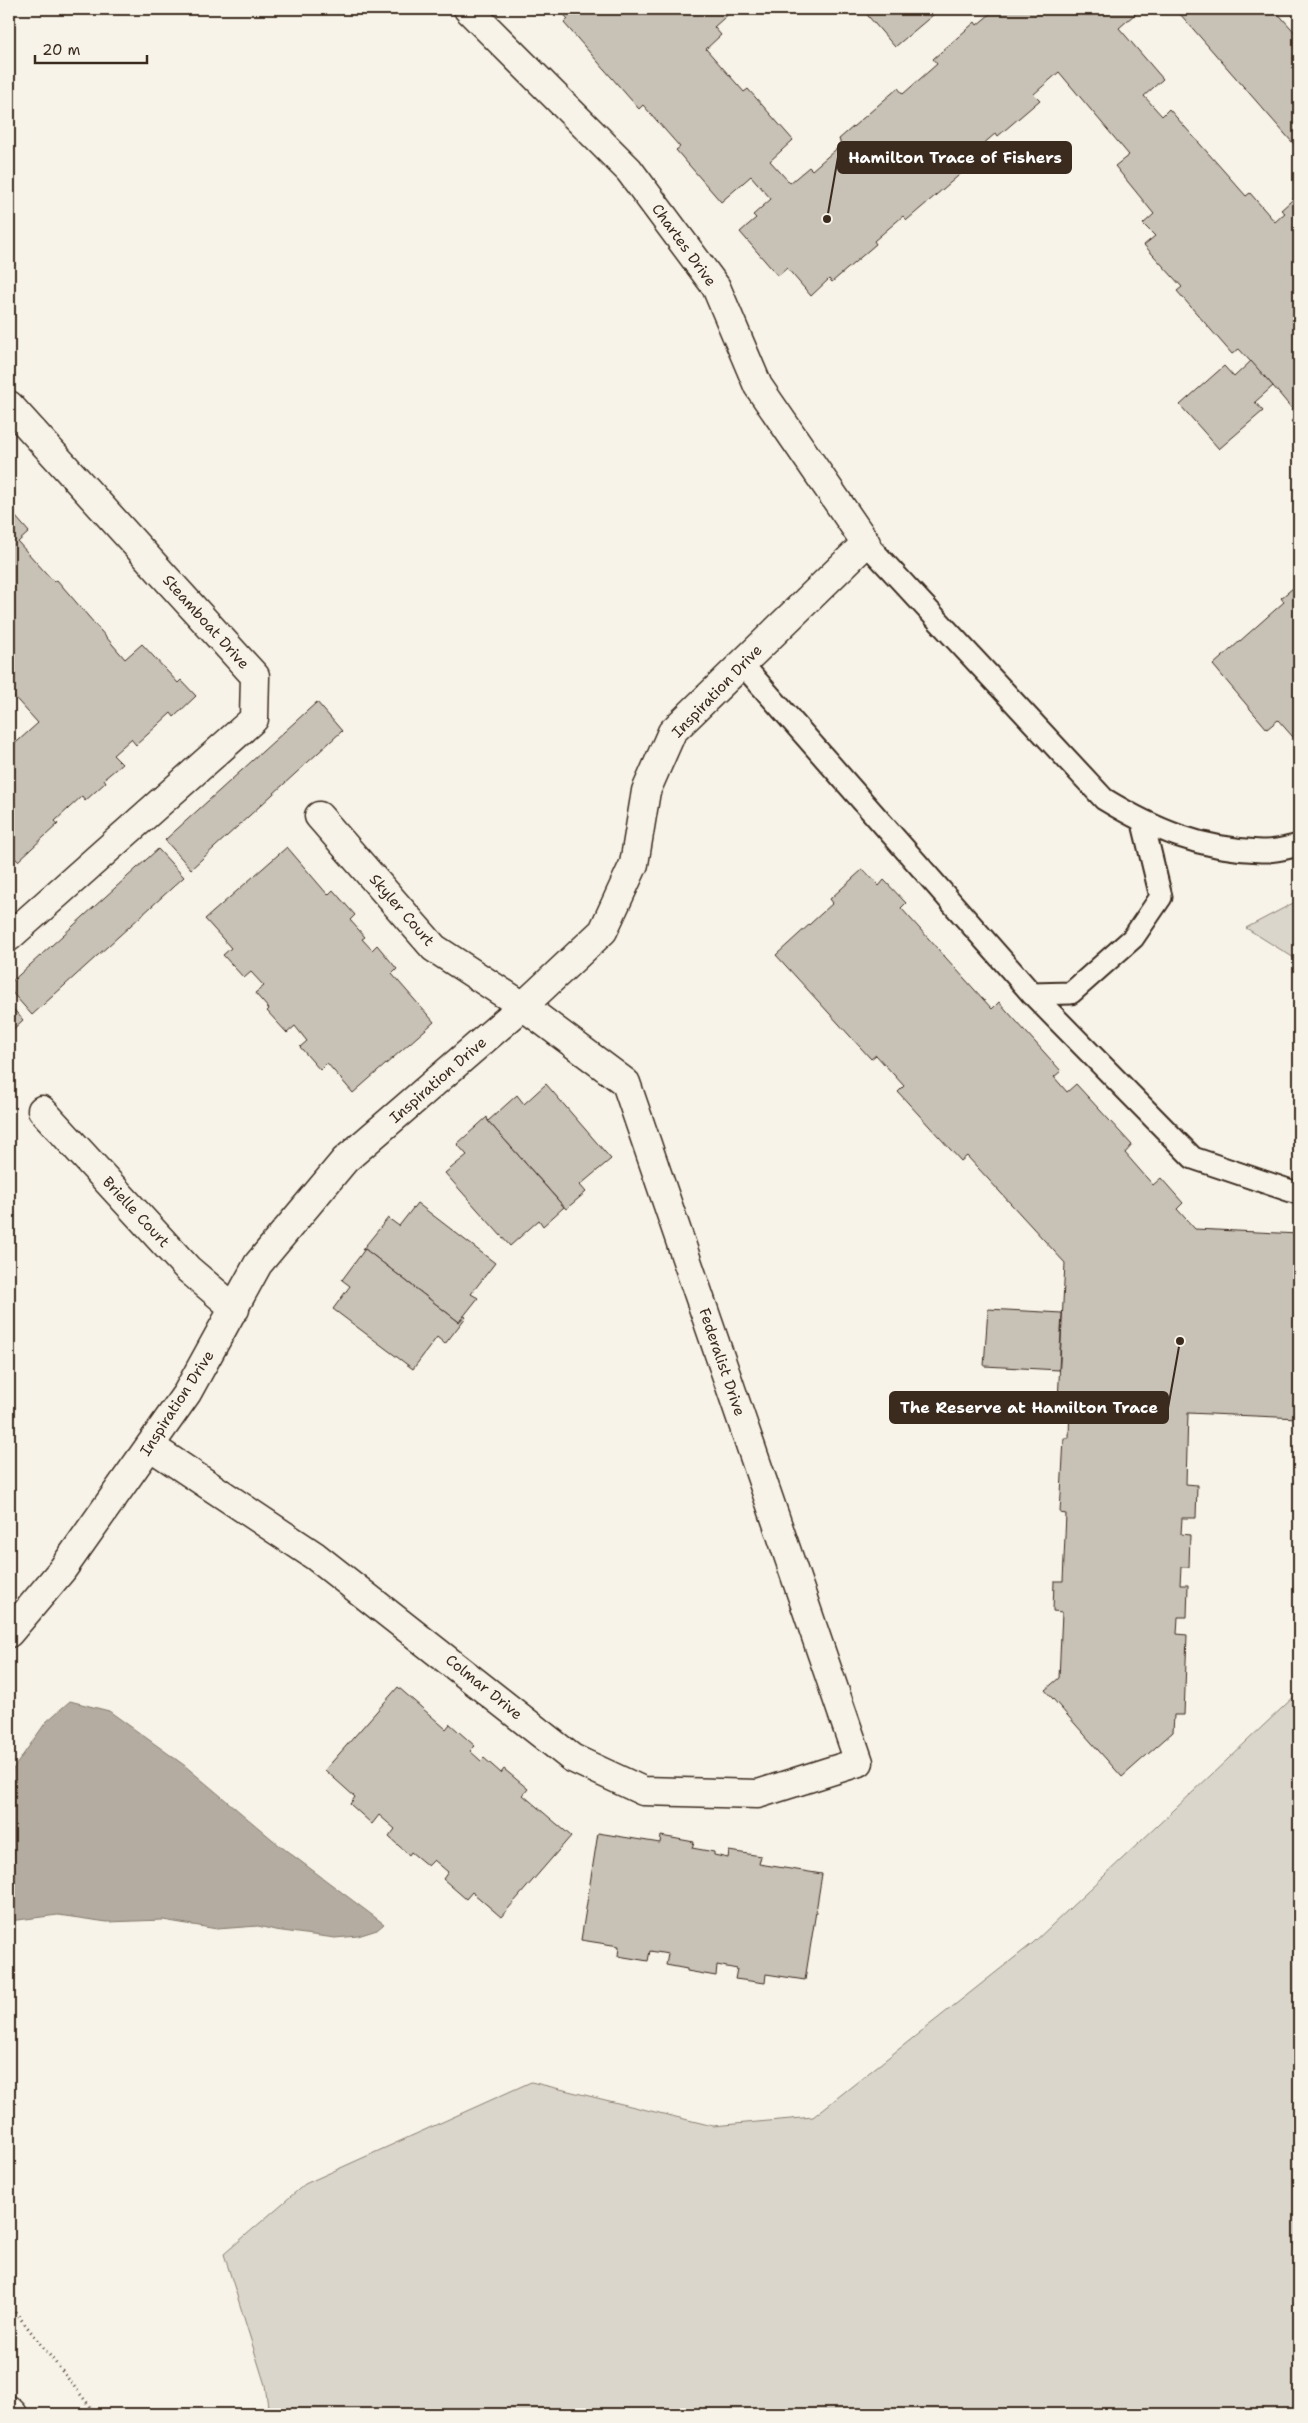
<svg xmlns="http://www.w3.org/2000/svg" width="1308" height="2423" viewBox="0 0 1308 2423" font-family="'Shantell Sans',sans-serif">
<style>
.green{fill:#dbd6cb;stroke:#8b8074}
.water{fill:#b4aca0;stroke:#84786c}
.building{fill:#c8c1b6;stroke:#3b2a1e}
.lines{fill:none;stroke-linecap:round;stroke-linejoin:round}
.lane-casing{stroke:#3b2a1e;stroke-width:25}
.street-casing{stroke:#3b2a1e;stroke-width:31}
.primary-casing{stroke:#3b2a1e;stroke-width:31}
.path{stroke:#3b2a1e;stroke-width:3;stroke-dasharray:1 4;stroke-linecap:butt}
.lane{stroke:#f7f3e8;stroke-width:21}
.street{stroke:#f7f3e8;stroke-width:28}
.primary{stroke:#f7f3e8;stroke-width:28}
.labels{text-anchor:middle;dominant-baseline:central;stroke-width:5;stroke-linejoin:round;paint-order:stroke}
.street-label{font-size:15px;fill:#3b2a1e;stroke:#f7f3e8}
.leader{fill:none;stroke:#3b2a1e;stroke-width:2}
.callout-dot{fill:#3b2a1e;stroke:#f7f3e8;stroke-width:2}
.callout{fill:#3b2a1e;stroke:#3b2a1e;stroke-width:2}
.callout-label{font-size:16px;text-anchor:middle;font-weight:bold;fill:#fff}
</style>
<rect width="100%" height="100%" fill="#f7f3e8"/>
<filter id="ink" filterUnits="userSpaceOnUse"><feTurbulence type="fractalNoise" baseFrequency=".02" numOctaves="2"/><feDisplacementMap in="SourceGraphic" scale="10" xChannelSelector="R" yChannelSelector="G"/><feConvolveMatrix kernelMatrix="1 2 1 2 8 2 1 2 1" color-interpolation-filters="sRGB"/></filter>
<g filter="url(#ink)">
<g class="green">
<polygon points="1299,900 1299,961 1246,928"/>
<polygon points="1299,1692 1299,2414 269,2414 265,2385 224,2254 305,2184 531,2082 713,2126 813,2117 1033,1943"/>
</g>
<polygon class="water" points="70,1701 109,1711 184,1765 279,1845 384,1924 377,1930 358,1936 335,1938 275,1930 258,1926 217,1929 163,1920 107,1922 58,1915 9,1921 9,1775 46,1722"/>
<g class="building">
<polygon points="559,9 734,9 714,27 721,35 706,49 744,92 748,89 793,140 770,161 790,183 809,167 812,170 841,145 839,139 898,88 903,94 937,64 933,59 975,22 977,25 996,9 1131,9 1135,14 1119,28 1163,79 1144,96 1162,116 1169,109 1246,196 1250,193 1275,222 1285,213 1281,210 1299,194 1299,431 1291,421 1298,416 1273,386 1239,349 1232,354 1177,291 1182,287 1144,245 1155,236 1143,224 1154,214 1115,166 1129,155 1059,72 1034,94 1040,100 998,136 996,133 967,158 972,164 907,220 903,216 874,241 876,244 832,282 829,279 811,296 787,268 778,276 740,232 756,218 753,215 771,199 751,176 721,202 676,150 680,147 643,105 639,109 564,23 568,19"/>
<polygon points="862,9 940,9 895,47"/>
<polygon points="1185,9 1274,9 1299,37 1299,150 1180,14"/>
<polygon points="1251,361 1273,386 1255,402 1263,411 1219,449 1180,405 1224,366 1234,377"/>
<polygon points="9,509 29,532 18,542 54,582 57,580 125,659 142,644 178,683 181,680 196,696 174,717 171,713 136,745 131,739 113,755 122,764 104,779 106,782 85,801 82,796 55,821 58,824 18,861 11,854 9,855 9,749 38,723 9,691"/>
<polygon points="1299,583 1299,731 1293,737 1278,720 1267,729 1213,665 1284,602 1281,598"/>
<polygon points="317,702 342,731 191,869 165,840"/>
<polygon points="287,847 328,895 333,890 355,915 350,920 365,937 362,939 372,950 377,945 397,969 392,974 434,1022 353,1093 327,1063 320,1070 300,1047 307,1041 295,1026 287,1033 267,1011 269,1009 255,993 264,986 251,972 244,978 223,955 231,948 205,919"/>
<polygon points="158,849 184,877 32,1015 9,989 9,984"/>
<polygon points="863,869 879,886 884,880 906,903 901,908 992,1009 999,1002 1061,1071 1054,1077 1067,1092 1076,1084 1132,1145 1125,1153 1153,1185 1161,1178 1183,1203 1177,1209 1195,1229 1299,1234 1299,1418 1188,1413 1186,1484 1197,1485 1196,1518 1182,1518 1181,1534 1190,1535 1189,1567 1181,1567 1180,1585 1188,1585 1187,1617 1178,1617 1177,1634 1187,1635 1184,1715 1174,1715 1173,1732 1122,1777 1045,1690 1059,1678 1062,1612 1053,1611 1054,1581 1063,1581 1066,1514 1060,1513 1064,1438 1069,1438 1070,1402 1058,1401 1065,1263 967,1156 961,1161 898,1092 904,1086 876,1055 871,1059 776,955 833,903 830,899"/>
<polygon points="9,1004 23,1020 9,1033"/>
<polygon points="546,1084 611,1159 580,1185 586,1192 566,1209 488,1121 517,1095 524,1104"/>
<polygon points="487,1117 488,1121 564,1207 543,1226 539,1220 510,1246 445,1173 467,1155 457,1144"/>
<polygon points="417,1203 495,1263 471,1294 478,1298 459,1322 365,1249 362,1250 388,1218 399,1226"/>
<polygon points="365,1249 459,1322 464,1316 466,1317 445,1344 437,1337 413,1369 333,1309 350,1286 342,1280"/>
<polygon points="988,1309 1062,1313 1059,1370 984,1366"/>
<polygon points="398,1687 446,1729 450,1724 475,1746 470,1751 481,1761 484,1758 501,1773 504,1769 528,1789 523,1795 571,1836 501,1917 472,1892 466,1899 443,1879 448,1872 434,1860 428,1866 411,1852 409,1855 389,1837 395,1829 379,1815 372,1824 350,1804 355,1797 325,1770"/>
<polygon points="598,1833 660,1843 661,1836 694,1842 692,1848 714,1852 714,1855 728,1858 729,1851 761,1856 759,1864 822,1874 805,1980 766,1974 765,1983 735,1979 737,1969 717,1965 716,1976 687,1971 687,1969 666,1965 668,1954 650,1951 648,1961 618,1956 619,1946 581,1940"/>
</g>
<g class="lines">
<g class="lane-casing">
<g id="lane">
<path d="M866 543 1104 799C1155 830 1200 849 1261 851 1274 852 1287 848 1299 845"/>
<polyline points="742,664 1032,994 1071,993 1133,938 1161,897 1143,823"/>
<polyline points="1032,994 1193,1158 1297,1193"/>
</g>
</g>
<g class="street-casing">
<g id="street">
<polyline points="9,405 255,676 254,719 9,937"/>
<polyline points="42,1110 188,1269 235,1309"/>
<polyline points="150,1446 315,1556 572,1758 643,1791 758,1794 859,1762 626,1083 523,1006 434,948 319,816"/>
<polyline points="9,1633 62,1570 187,1393 258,1264 345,1160 523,1006 603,931 634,864 646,791 672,732 866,543 758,386 716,287 629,170 468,9"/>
</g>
</g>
<g class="primary-casing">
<polyline id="primary" points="9,2410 13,2414"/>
</g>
<polyline class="path" points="9,2304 96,2414"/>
<use href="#lane" class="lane"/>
<use href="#street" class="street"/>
<use href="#primary" class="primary"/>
</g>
</g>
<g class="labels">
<g class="street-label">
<text transform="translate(684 245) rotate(54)">Chartes Drive</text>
<text transform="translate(206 622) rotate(48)">Steamboat Drive</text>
<text transform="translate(717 691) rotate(-46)">Inspiration Drive</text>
<text transform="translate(402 910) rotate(49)">Skyler Court</text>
<text transform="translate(438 1080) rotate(-41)">Inspiration Drive</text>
<text transform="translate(136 1212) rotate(47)">Brielle Court</text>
<text transform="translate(722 1362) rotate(71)">Federalist Drive</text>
<text transform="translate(177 1403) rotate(-57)">Inspiration Drive</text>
<text transform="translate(484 1687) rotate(39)">Colmar Drive</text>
</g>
</g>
<path class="leader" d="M827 219L838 157M1180 1341L1168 1408"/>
<g class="callout-dot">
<circle cx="827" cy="219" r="5"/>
<circle cx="1180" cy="1341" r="5"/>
</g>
<g class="callout">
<rect x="838" y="142" width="233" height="31" rx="5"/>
<rect x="890" y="1392" width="278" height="31" rx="5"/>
</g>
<g class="callout-label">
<text x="955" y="163">Hamilton Trace of Fishers</text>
<text x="1029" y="1413">The Reserve at Hamilton Trace</text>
</g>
<rect width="1308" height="2423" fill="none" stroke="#f7f3e8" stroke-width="30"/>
<rect x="15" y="15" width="1278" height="2393" fill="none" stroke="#3b2a1e" stroke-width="2" filter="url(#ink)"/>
<path d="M35 55v8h112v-8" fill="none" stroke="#3b2a1e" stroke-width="2.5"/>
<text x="42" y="55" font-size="15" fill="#3b2a1e" stroke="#f7f3e8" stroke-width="4" paint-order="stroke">20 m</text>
</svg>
